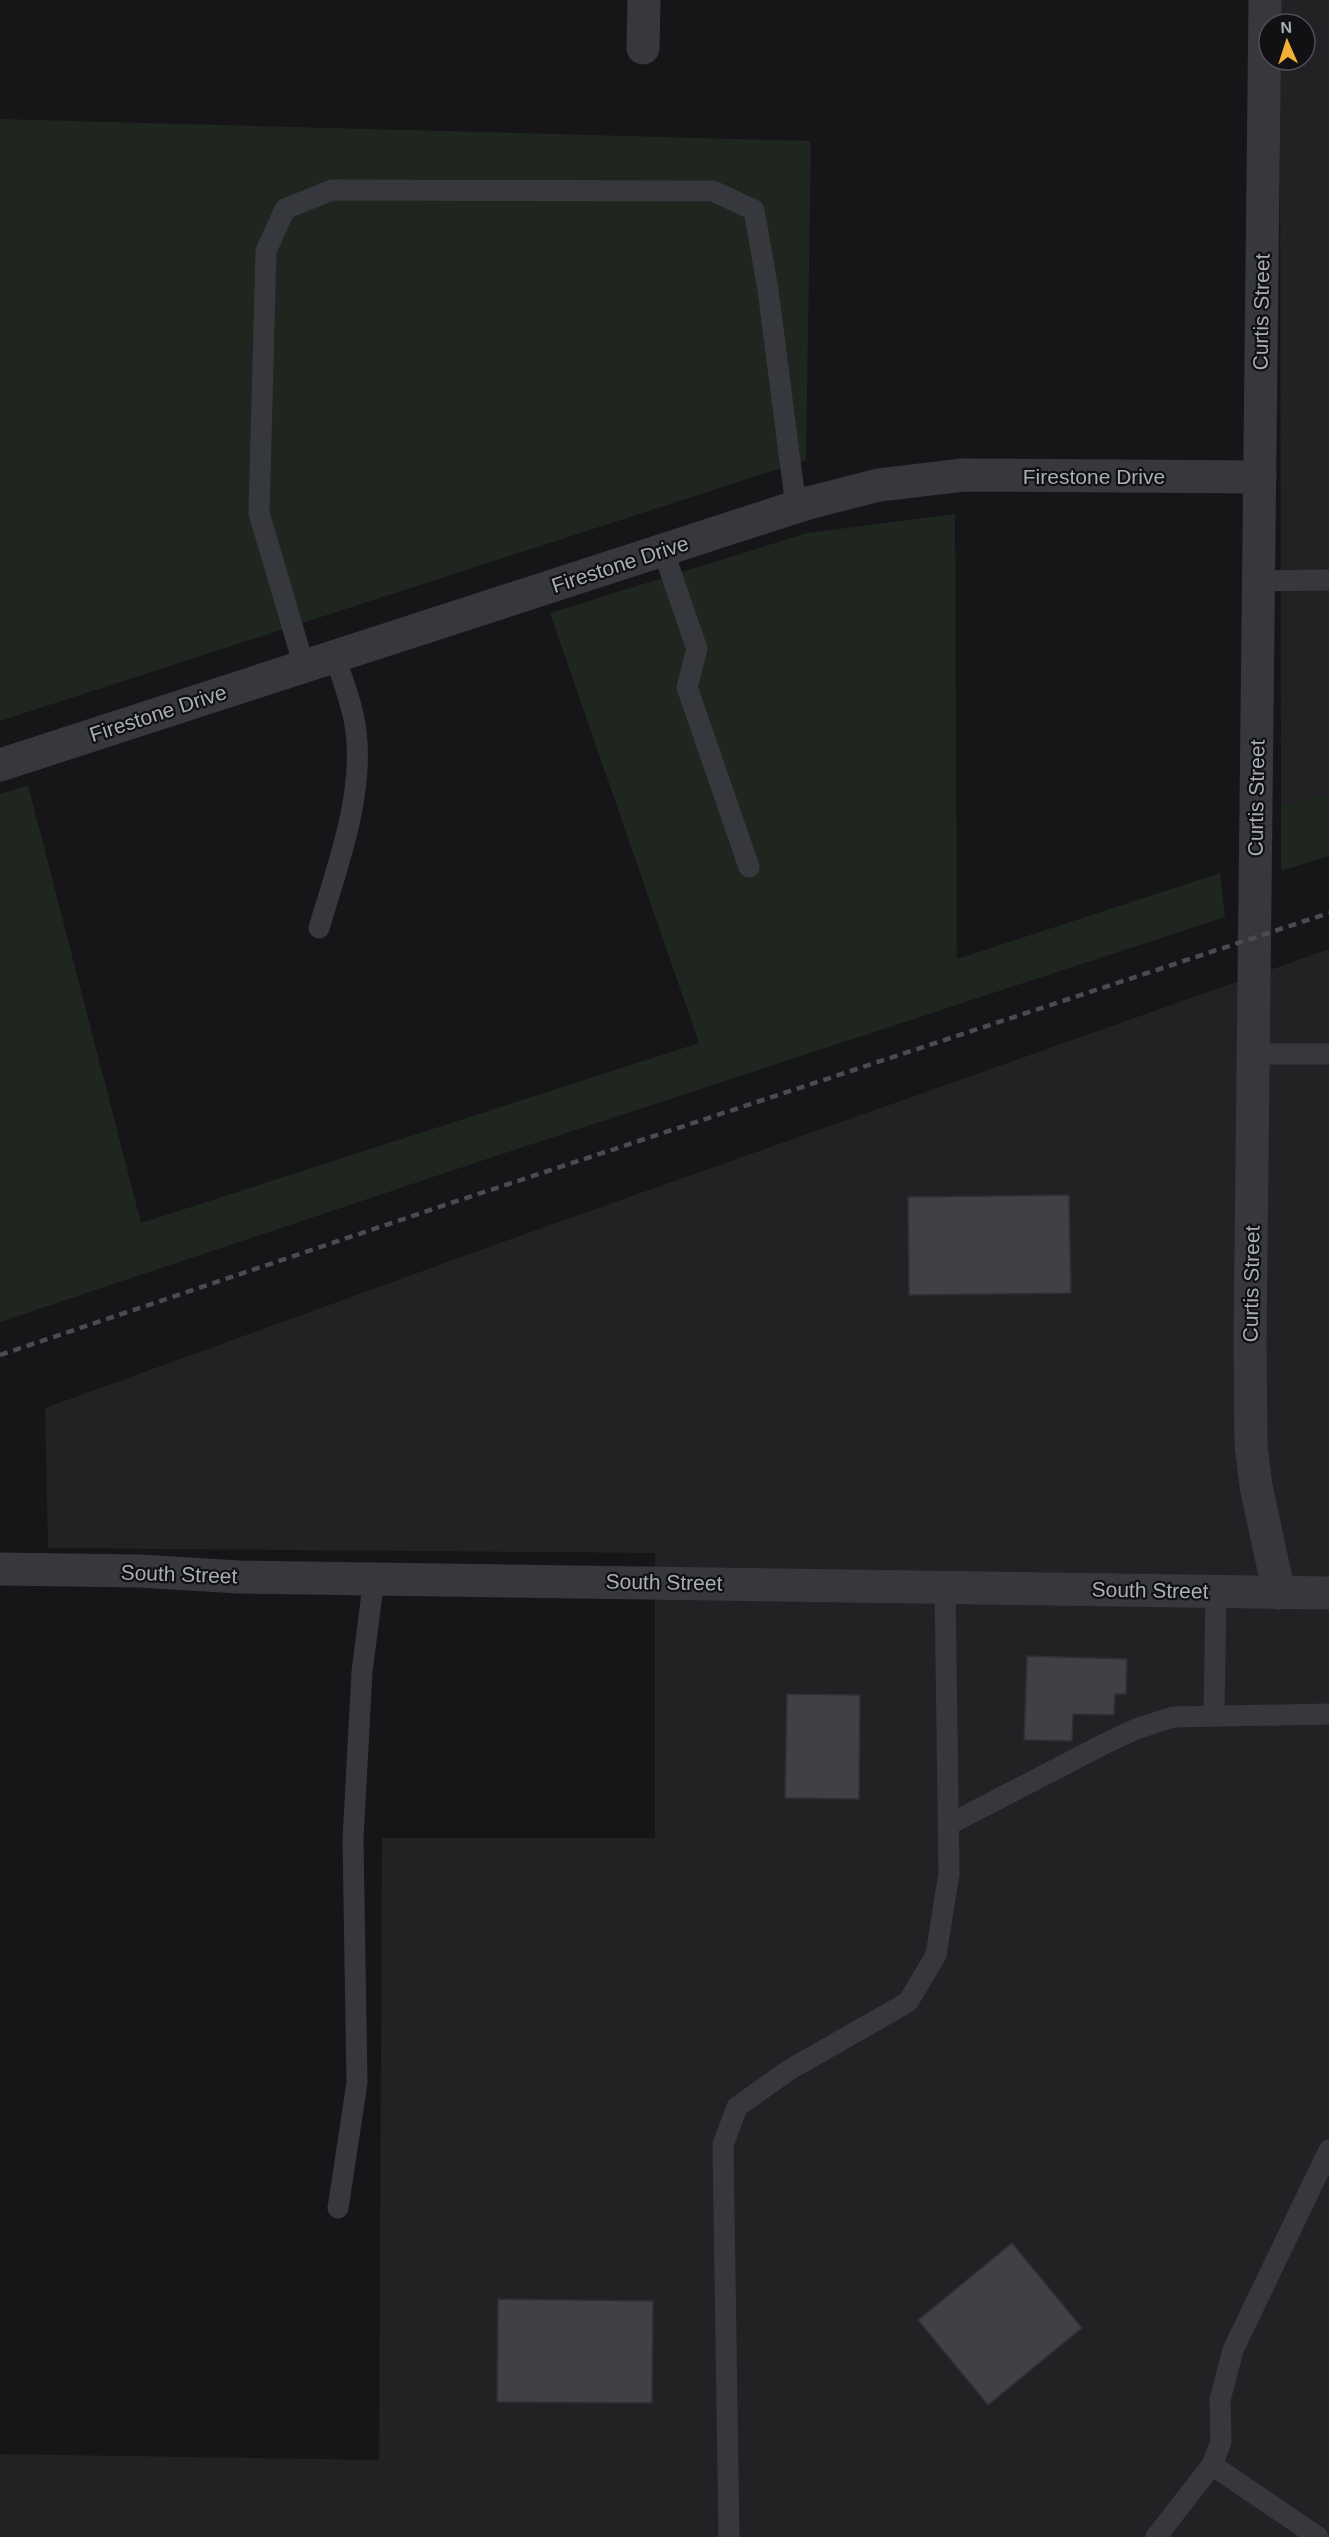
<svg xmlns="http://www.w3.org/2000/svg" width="1329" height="2537" viewBox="0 0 1329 2537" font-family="Arial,sans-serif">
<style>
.built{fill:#222225}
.green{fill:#1e261f}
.building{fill:#404145;stroke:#303034;stroke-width:1.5}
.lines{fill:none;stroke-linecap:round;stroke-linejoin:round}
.service{stroke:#37383d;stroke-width:21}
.minor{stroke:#37383d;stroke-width:33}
.rail{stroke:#4a4c52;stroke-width:4.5;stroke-dasharray:8 6;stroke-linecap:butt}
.labels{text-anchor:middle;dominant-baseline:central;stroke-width:4.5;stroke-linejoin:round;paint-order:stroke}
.street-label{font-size:21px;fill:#a8adb8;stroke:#111113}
</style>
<rect width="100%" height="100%" fill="#161618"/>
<g class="built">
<polygon points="1279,0 1329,0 1329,793 1281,806 1280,60 1305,60 1305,24 1279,24"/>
<polygon points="1329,949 1329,2537 0,2537 0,2454 379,2460 382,1838 655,1838 655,1553 48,1548 45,1408 508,1240"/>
</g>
<g class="green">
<polygon points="0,119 811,141 806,460 0,721"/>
<polygon points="955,514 957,959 1220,873 1225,917 493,1157 0,1322 0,794 28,785 141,1223 699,1043 550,613 807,533"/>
<polygon points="1329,793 1329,856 1281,871 1281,806"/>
</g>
<g class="building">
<polygon points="1069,1195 1071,1293 909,1295 908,1197"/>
<polygon points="1027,1656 1127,1659 1126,1694 1115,1694 1114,1715 1073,1714 1072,1741 1024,1740"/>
<polygon points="787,1694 860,1695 859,1799 785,1798"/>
<polygon points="1012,2243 1082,2328 988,2405 918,2320"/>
<polygon points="498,2299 653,2301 652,2403 497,2402"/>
</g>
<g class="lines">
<g class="service">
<polyline points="663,550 697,649 687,687 749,867"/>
<polyline points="1258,581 1329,580"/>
<polyline points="304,666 259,513 266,251 285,209 332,190 713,191 754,210 768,290 796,507"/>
<path d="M319 928C337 867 364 796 356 731 353 706 343 681 335 657"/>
<polyline points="1253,1054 1329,1054"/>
<polyline points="1214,1715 1216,1592"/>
<polyline points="948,1825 1106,1743 1136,1729 1173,1717 1329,1714"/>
<polyline points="338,2208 357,2083 353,1839 362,1672 374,1578"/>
<polyline points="1212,2465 1318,2537"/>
<polyline points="729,2537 723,2145 737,2107 789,2070 908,2002 936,1955 949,1873 945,1587"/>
<polyline points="1156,2537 1212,2465 1221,2442 1220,2400 1233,2350 1329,2150"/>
</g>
<g class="minor">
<polyline points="1265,0 1250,1342 1251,1445 1256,1486 1279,1593"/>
<polyline points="643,48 644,0"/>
<polyline points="0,765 808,503 879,485 963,475 1260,477"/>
<polyline points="0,1569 140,1571 239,1577 1329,1593"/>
</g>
<polyline class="rail" points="0,1355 448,1204 1329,913"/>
</g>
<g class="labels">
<g class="street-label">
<text transform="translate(1261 312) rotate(-89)">Curtis Street</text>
<text x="1094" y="476">Firestone Drive</text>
<text transform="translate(620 564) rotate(-18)">Firestone Drive</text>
<text transform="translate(158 713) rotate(-18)">Firestone Drive</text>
<text transform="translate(1256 798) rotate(-89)">Curtis Street</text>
<text transform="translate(1251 1284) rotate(-89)">Curtis Street</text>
<text transform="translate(179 1574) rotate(2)">South Street</text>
<text transform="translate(664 1582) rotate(1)">South Street</text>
<text transform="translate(1150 1590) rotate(1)">South Street</text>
</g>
</g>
<g transform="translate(1287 42) rotate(357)"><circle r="28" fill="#111113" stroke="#4d4f55" stroke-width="1.5"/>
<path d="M0-4.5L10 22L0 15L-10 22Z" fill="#f2b134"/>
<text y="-9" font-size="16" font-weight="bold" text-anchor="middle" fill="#a8adb8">N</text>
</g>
</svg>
